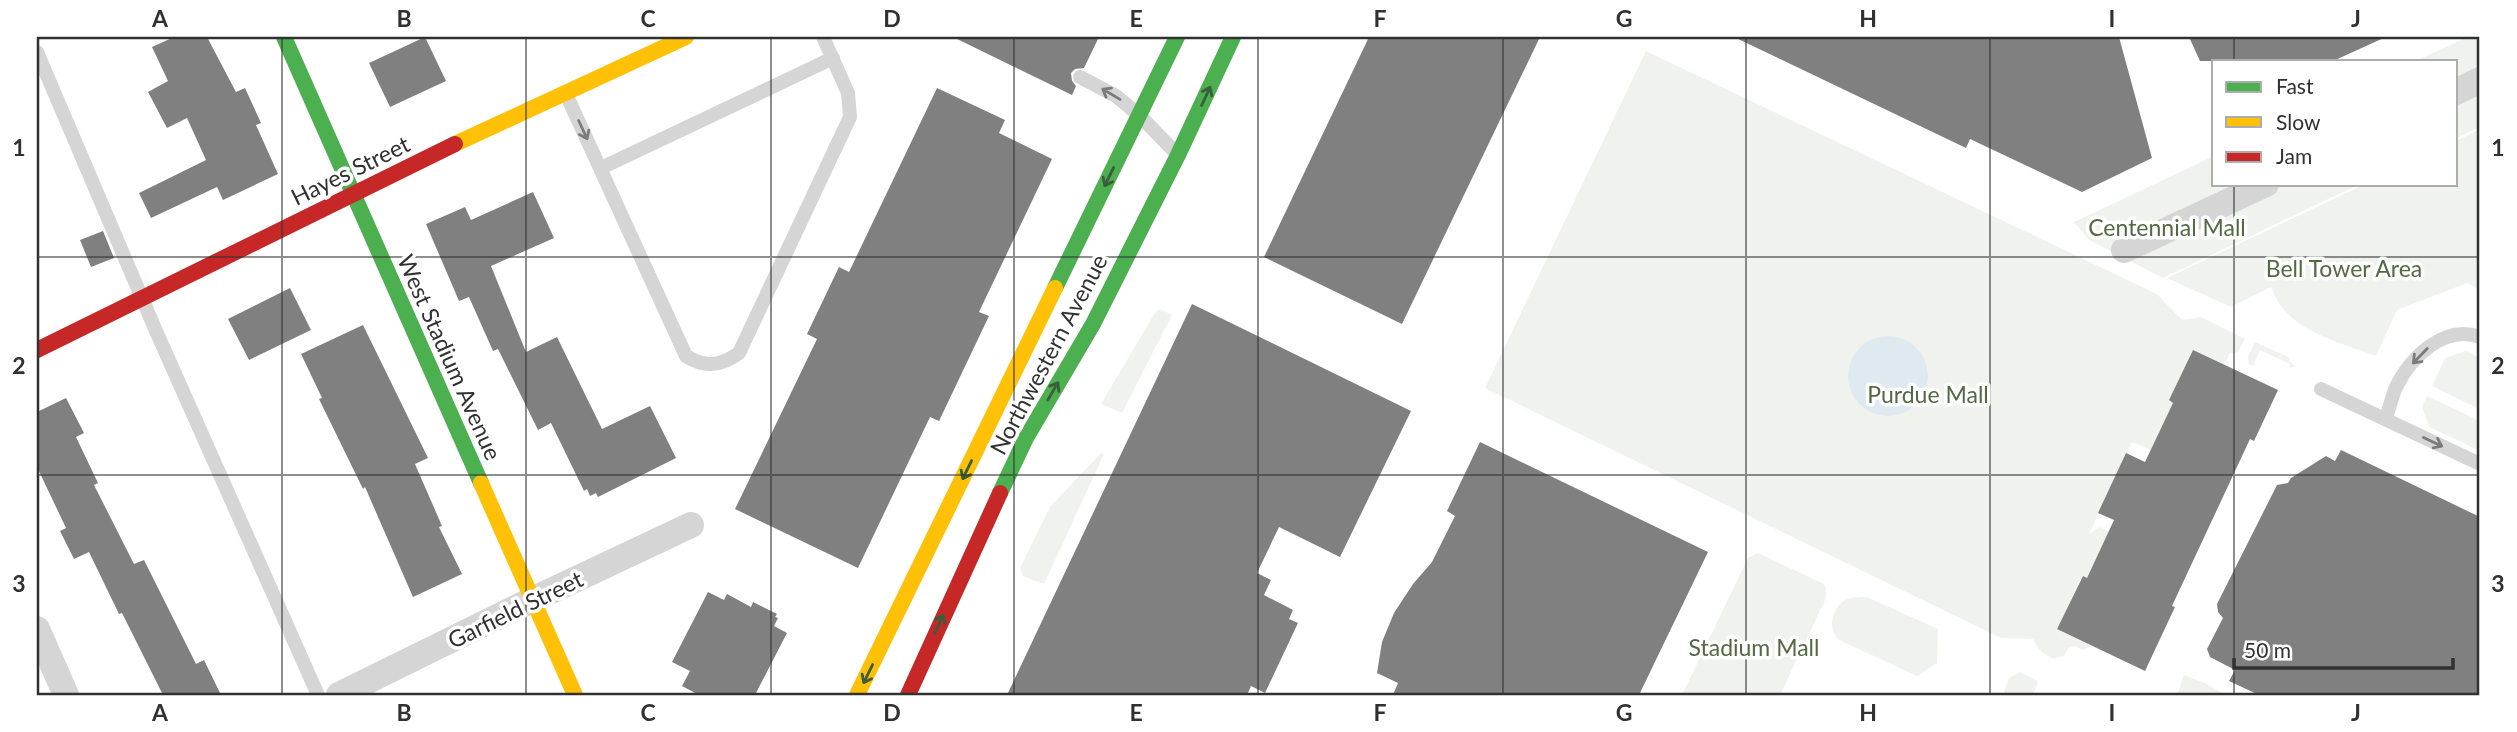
<svg xmlns="http://www.w3.org/2000/svg" width="2517" height="732" viewBox="0 0 2517 732" font-family="Lato,sans-serif">
<style>
.green{fill:#f0f3ed}
.water{fill:#dee9f0}
.building{fill:#808080}
.lines{fill:none;stroke-linecap:round;stroke-linejoin:round}
.lane{stroke:#d5d5d5;stroke-width:14}
.street{stroke:#d5d5d5;stroke-width:26}
.fast{stroke:#4caf50;stroke-width:16}
.slow{stroke:#ffc107;stroke-width:16}
.jam{stroke:#c62828;stroke-width:16}
.oneway{stroke:#7b7b7b}
.oneway2{stroke:#3a5d3c}
.grid{fill:none;stroke:#313131;stroke-width:2;stroke-opacity:0.55}
.labels{text-anchor:middle;dominant-baseline:central;stroke-width:7;stroke-linejoin:round;paint-order:stroke}
.street-label{font-size:23px;fill:#313131;stroke:#fff}
.park-label{font-size:23px;fill:#536943;stroke:#fff}
.neatline{fill:none;stroke:#313131;stroke-width:2.5}
.grid-label{font-size:23px;text-anchor:middle;font-weight:bold;fill:#313131}
</style>
<rect width="100%" height="100%" fill="#fff"/>
<g class="green">
<polygon points="2468,37 2480,37 2480,127 2456,138 2456,61 2415,61"/>
<path d="M1646 51 2157 294 2182 320 2201 317 2245 339 2238 352 2230 353 2224 365 2193 350 2169 400 2173 403 2151 450 2132 442 2089 534 2099 527 2109 531 2087 578 2082 576 2057 629 2092 646 2083 650 2075 646 2069 647 2064 656 2054 659C2044 655 2037 649 2033 639L2001 638 1485 388Z"/>
<path d="M2480 129V289L2467 283 2397 310 2376 356C2337 341 2286 331 2271 287L2231 307 2167 278 2365 184H2456V141Z"/>
<polygon points="2214,156 2214,184 2360,184 2163,278 2089,240 2074,222"/>
<polygon points="1160,309 1172,315 1122,413 1101,404 1156,311"/>
<polygon points="2255,342 2290,358 2289,361 2296,366 2290,368 2290,364 2260,350 2253,366 2249,364 2248,357"/>
<polygon points="2466,351 2480,358 2479,409 2432,386 2445,358"/>
<polygon points="2427,396 2480,421 2480,451 2429,427 2422,406"/>
<polygon points="1101,453 1104,454 1044,584 1023,576 1020,568 1050,507"/>
<polygon points="1758,553 1824,584 1826,589 1826,598 1780,695 1682,695 1748,558"/>
<path d="M1867 597 1938 629 1937 663 1917 676 1839 640C1826 628 1832 604 1850 598 1855 597 1862 597 1867 597Z"/>
<polygon points="2020,672 2038,681 2033,695 2009,695 2004,692 2009,678"/>
<polygon points="2184,675 2205,683 2226,695 2177,695"/>
</g>
<circle class="water" cx="1888" cy="376" r="40"/>
<g class="building">
<polygon points="174,37 207,37 236,92 245,88 261,123 256,125 278,174 223,200 217,187 151,218 139,193 206,160 187,118 167,128 148,92 168,81 152,47"/>
<polygon points="425,37 446,81 390,107 369,63"/>
<polygon points="953,37 1099,37 1084,68 1075,69 1071,73 1072,81 1076,86 1072,95"/>
<polygon points="1369,37 1540,37 1402,324 1264,257"/>
<polygon points="1734,37 2119,37 2152,158 2082,192 1970,139 1966,148"/>
<polygon points="2189,37 2386,37 2333,61 2200,61"/>
<polygon points="937,88 1005,120 999,133 1052,159 979,312 989,316 939,421 930,417 858,568 735,509 817,339 807,334 839,267 849,272"/>
<polygon points="533,192 554,238 491,266 526,352 557,337 602,429 650,406 676,458 598,497 596,493 590,496 587,489 584,491 551,423 538,430 498,349 493,351 469,297 459,301 426,224 465,207 471,220"/>
<polygon points="103,231 114,258 91,267 80,240"/>
<polygon points="290,288 311,330 249,360 228,319"/>
<polygon points="1192,304 1411,411 1340,557 1279,527 1257,573 1271,580 1264,595 1293,610 1289,619 1298,623 1265,693 1251,686 1247,695 1007,695"/>
<polygon points="363,325 428,458 415,464 442,526 439,527 462,574 413,597 365,487 363,489 319,399 322,398 301,354"/>
<polygon points="2193,350 2278,390 2254,441 2250,439 2172,606 2175,607 2145,671 2057,629 2083,576 2087,578 2114,520 2098,513 2126,453 2145,462 2173,403 2169,400"/>
<polygon points="66,398 84,433 76,437 98,483 94,485 134,564 144,560 196,664 204,660 221,695 163,695 122,613 119,614 89,552 74,559 60,531 66,528 37,467 37,412"/>
<polygon points="1480,442 1708,552 1639,695 1393,695 1398,683 1377,673 1382,642 1394,613 1413,584 1432,562 1455,516 1447,511"/>
<polygon points="2341,450 2480,517 2480,695 2259,695 2229,681 2235,670 2210,657 2207,649 2223,618 2218,612 2217,604 2277,485 2288,483 2291,478 2326,456 2335,461"/>
<polygon points="708,592 724,600 727,594 751,607 753,602 777,614 775,617 778,618 774,626 787,633 755,695 699,695 682,686 690,671 672,662"/>
</g>
<g class="lines">
<g class="lane">
<polyline points="37,52 156,331 318,695"/>
<polyline points="1080,77 1116,96 1139,115 1175,152"/>
<path d="M566 94 686 356C705 368 721 366 739 353L850 117 848 93 823 37"/>
<polyline points="601,168 833,58"/>
<polyline points="2321,389 2480,464"/>
<path d="M2386 419C2389 408 2392 397 2396 387 2411 357 2444 324 2480 337"/>
</g>
<g class="street">
<polyline points="2456,92 2480,80"/>
<polyline points="2124,250 2266,184"/>
<polyline points="37,629 66,695"/>
<polyline points="339,695 532,600 691,525"/>
</g>
<g class="fast">
<polyline points="284,37 481,483"/>
<polyline points="1055,288 1177,37"/>
<polyline points="1000,493 1026,438 1093,324 1178,155 1233,37"/>
</g>
<g class="slow">
<polyline points="455,144 686,37"/>
<polyline points="481,483 575,695"/>
<polyline points="857,695 1055,288"/>
</g>
<g class="jam">
<polyline points="37,350 455,144"/>
<polyline points="908,695 1000,493"/>
</g>
</g>
<defs><path id="oneway-shaft" d="M-6 0H5M1.5-3L5.5 0L1.5 3" fill="none" stroke-width="1.6" stroke-linecap="round" stroke-linejoin="round" transform="scale(1.75)"/></defs>
<g class="oneway">
<use href="#oneway-shaft" transform="translate(1111 94) rotate(-149)"/>
<use href="#oneway-shaft" transform="translate(583 130) rotate(65)"/>
<use href="#oneway-shaft" transform="translate(2420 356) rotate(134)"/>
<use href="#oneway-shaft" transform="translate(2433 442) rotate(25)"/>
</g>
<g class="oneway2">
<use href="#oneway-shaft" transform="translate(1206 96) rotate(-65)"/>
<use href="#oneway-shaft" transform="translate(1109 177) rotate(116)"/>
<use href="#oneway-shaft" transform="translate(1053 391) rotate(-60)"/>
<use href="#oneway-shaft" transform="translate(967 470) rotate(116)"/>
<use href="#oneway-shaft" transform="translate(939 624) rotate(-66)"/>
<use href="#oneway-shaft" transform="translate(868 674) rotate(116)"/>
</g>
<path class="grid" d="M282 37V695M526 37V695M771 37V695M1014 37V695M1258 37V695M1503 37V695M1746 37V695M1990 37V695M2234 37V61M2234 184V695M37 257H2480M37 475H2480"/>
<g class="labels">
<g class="street-label">
<text transform="translate(350 170) rotate(-26)">Hayes Street</text>
<text transform="translate(1048 354) rotate(-62)">Northwestern Avenue</text>
<text transform="translate(450 357) rotate(66)">West Stadium Avenue</text>
<text transform="translate(515 609) rotate(-26)">Garfield Street</text>
</g>
<g class="park-label">
<text x="2167" y="227">Centennial Mall</text>
<text x="2344" y="268">Bell Tower Area</text>
<text x="1928" y="394">Purdue Mall</text>
<text x="1754" y="647">Stadium Mall</text>
</g>
</g>
<rect width="2517" height="732" fill="none" stroke="#ffffff" stroke-width="77"/>
<rect x="2212" y="60" width="245" height="126" fill="#ffffff" stroke="#adadad" stroke-width="2"/>
<rect x="2226" y="82" width="35" height="10" fill="#4caf50" stroke="#adadad" stroke-width="2"/>
<text x="2276" y="94" font-size="21" fill="#313131">Fast</text>
<rect x="2226" y="117" width="35" height="10" fill="#ffc107" stroke="#adadad" stroke-width="2"/>
<text x="2276" y="130" font-size="21" fill="#313131">Slow</text>
<rect x="2226" y="152" width="35" height="10" fill="#c62828" stroke="#adadad" stroke-width="2"/>
<text x="2276" y="164" font-size="21" fill="#313131">Jam</text>
<path d="M2234 658v10h219v-10" fill="none" stroke="#313131" stroke-width="3.5"/>
<text x="2244" y="658" font-size="21" fill="#313131" stroke="#ffffff" stroke-width="5" paint-order="stroke">50 m</text>
<rect x="38" y="38" width="2440" height="656" class="neatline"/>
<g class="grid-label">
<text x="160" y="27">A</text>
<text x="404" y="27">B</text>
<text x="648" y="27">C</text>
<text x="892" y="27">D</text>
<text x="1136" y="27">E</text>
<text x="1380" y="27">F</text>
<text x="1624" y="27">G</text>
<text x="1868" y="27">H</text>
<text x="2112" y="27">I</text>
<text x="2356" y="27">J</text>
<text x="19" y="156">1</text>
<text x="2498" y="156">1</text>
<text x="19" y="374">2</text>
<text x="2498" y="374">2</text>
<text x="19" y="592">3</text>
<text x="2498" y="592">3</text>
<text x="160" y="721">A</text>
<text x="404" y="721">B</text>
<text x="648" y="721">C</text>
<text x="892" y="721">D</text>
<text x="1136" y="721">E</text>
<text x="1380" y="721">F</text>
<text x="1624" y="721">G</text>
<text x="1868" y="721">H</text>
<text x="2112" y="721">I</text>
<text x="2356" y="721">J</text>
</g>
</svg>
